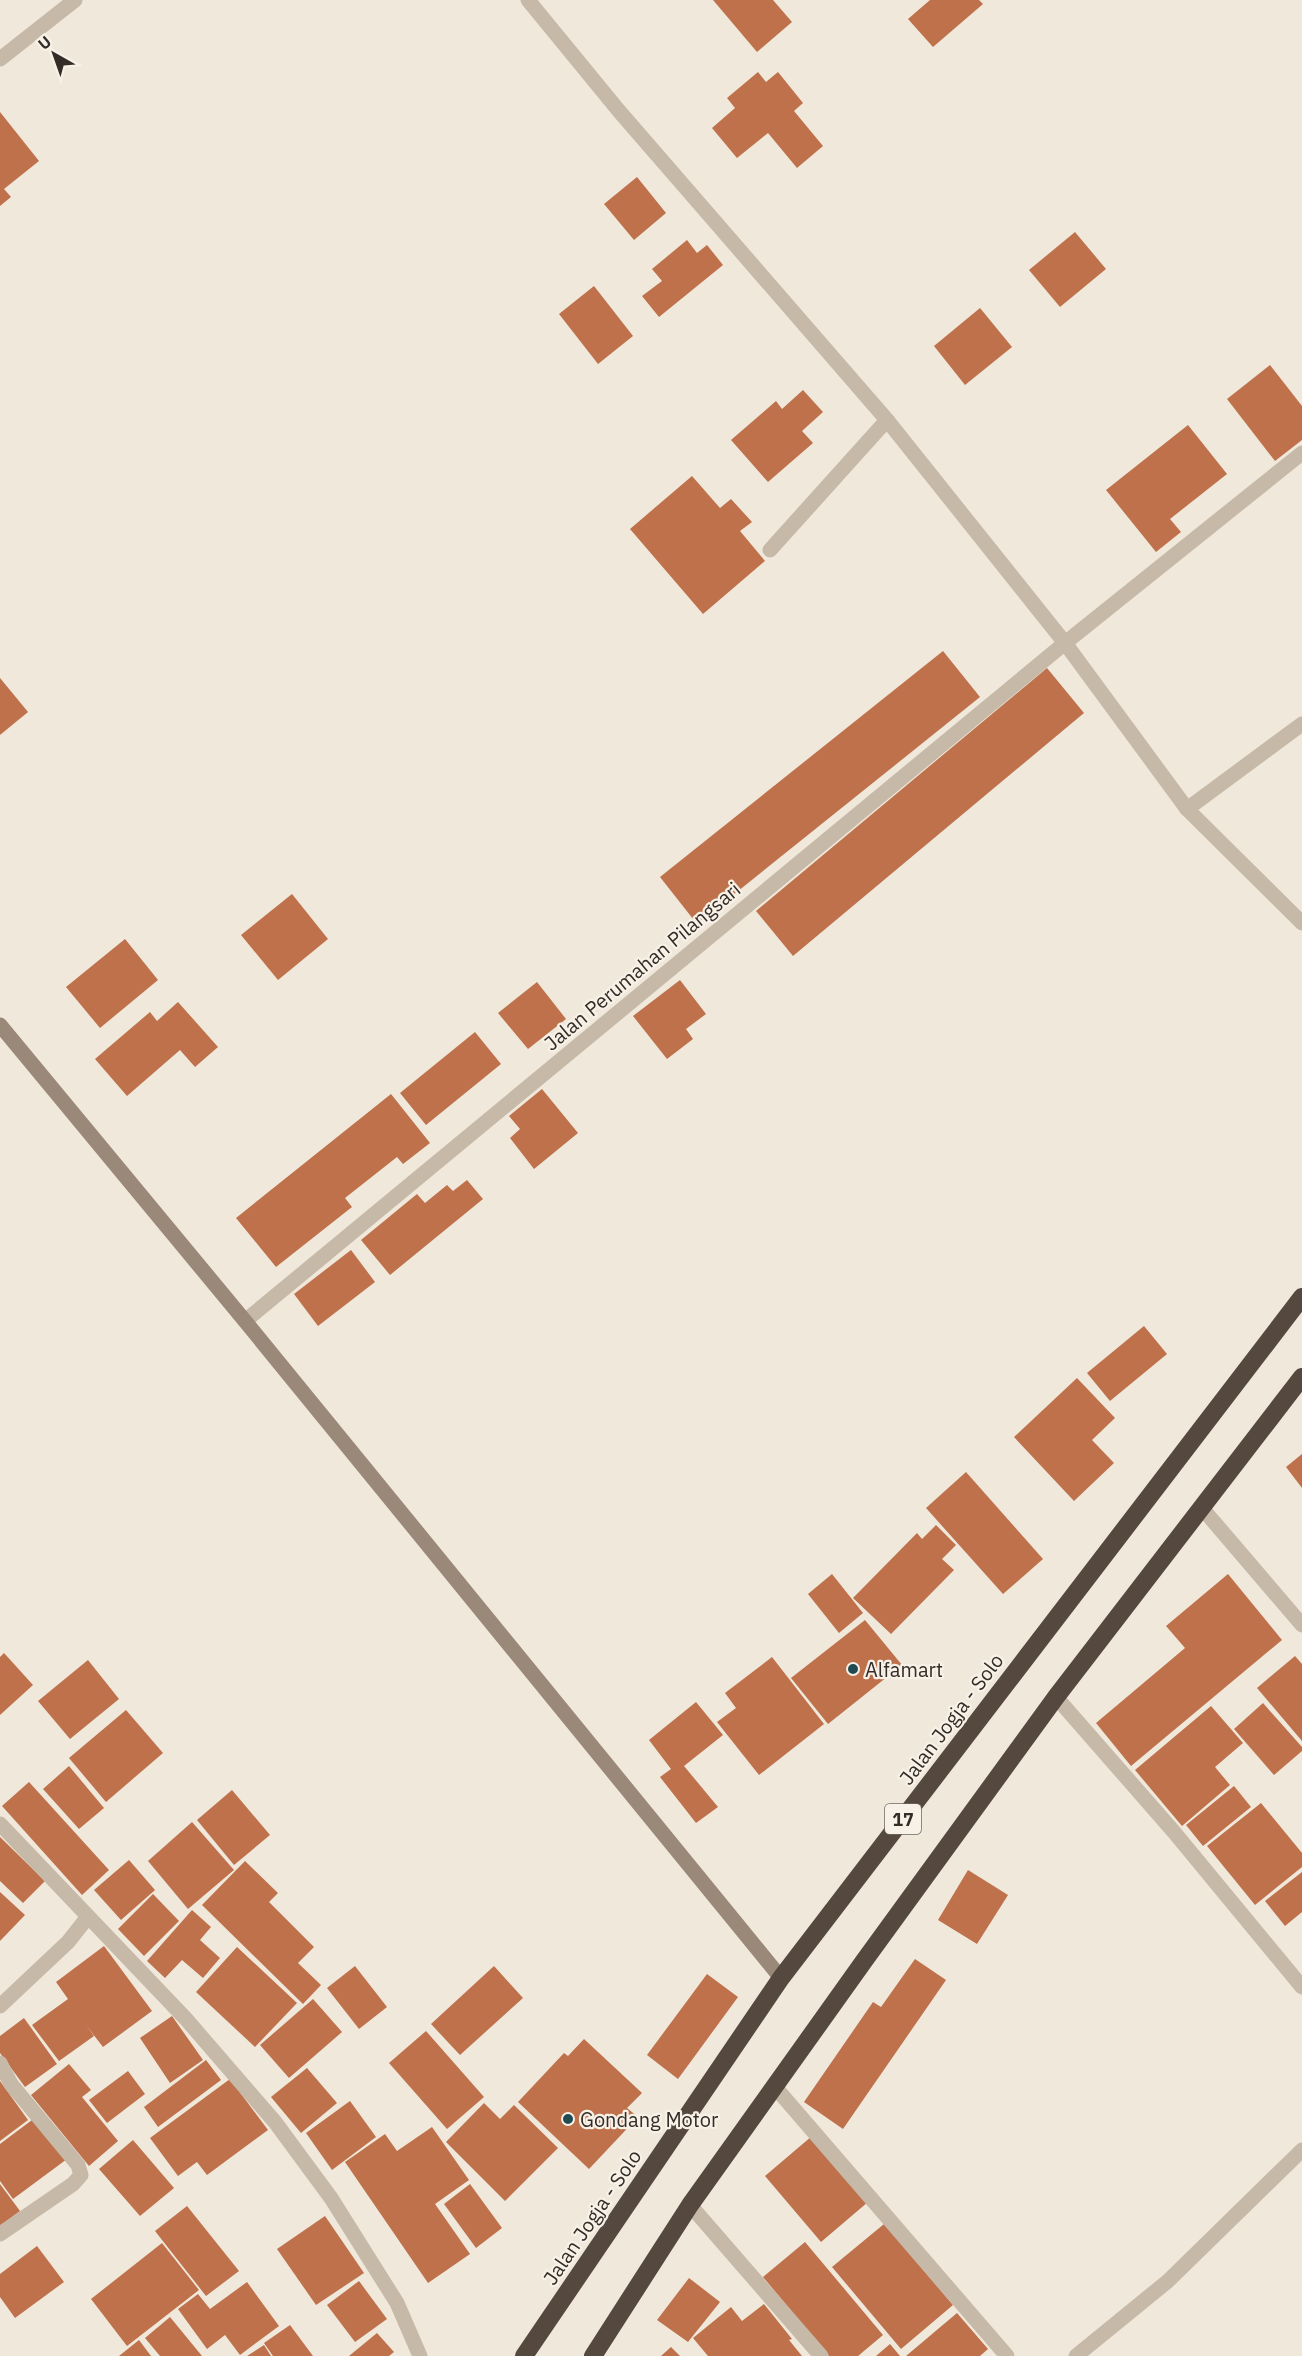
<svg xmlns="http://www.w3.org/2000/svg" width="1302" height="2356" viewBox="0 0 1302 2356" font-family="'IBM Plex Sans',sans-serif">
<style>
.building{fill:#be714b}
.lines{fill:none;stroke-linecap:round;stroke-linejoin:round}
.street{stroke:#c7b9a8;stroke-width:15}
.secondary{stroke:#9a8879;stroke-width:15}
.highway{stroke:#54483f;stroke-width:18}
.poi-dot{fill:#204b53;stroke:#f8f1e7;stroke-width:2}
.labels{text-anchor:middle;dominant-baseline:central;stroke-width:4.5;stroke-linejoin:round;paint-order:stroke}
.shield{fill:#f8f1e7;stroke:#6f6861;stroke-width:1.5}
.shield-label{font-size:18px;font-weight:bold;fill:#342d27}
.street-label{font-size:20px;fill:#342d27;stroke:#f8f1e7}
.poi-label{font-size:20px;fill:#342d27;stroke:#f8f1e7;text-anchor:start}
</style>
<rect width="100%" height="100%" fill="#f0e8db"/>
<g class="building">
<polygon points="713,0 773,0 792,22 757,52"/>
<polygon points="930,0 979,0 983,4 933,47 908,19"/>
<polygon points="758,72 766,82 778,72 803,103 794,111 823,146 797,168 768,133 737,158 712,128 735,108 727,98"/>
<polygon points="0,112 39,161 4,189 11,197 0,206"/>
<polygon points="637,177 666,213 634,240 604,204"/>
<polygon points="1075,232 1106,269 1060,307 1029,270"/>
<polygon points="687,240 697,253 707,245 723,265 659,317 642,296 662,281 652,269"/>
<polygon points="594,286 633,336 598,364 559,314"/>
<polygon points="980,308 1012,347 965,385 934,346"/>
<polygon points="1270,365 1302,406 1302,440 1275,461 1227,399"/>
<polygon points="803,390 823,412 802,431 813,443 768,482 731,440 776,401 782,409"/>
<polygon points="1188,425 1227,474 1170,519 1181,532 1156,552 1106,490"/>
<polygon points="692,476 720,508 731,499 752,522 740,531 765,561 703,614 630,529"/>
<polygon points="943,651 980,697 697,924 660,877"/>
<polygon points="1047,668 1084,713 793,956 756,911"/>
<polygon points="0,678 28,712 0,735"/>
<polygon points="292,894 328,939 278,980 241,935"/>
<polygon points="125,939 158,980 100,1028 66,987"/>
<polygon points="680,980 706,1014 686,1029 693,1039 667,1059 633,1016"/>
<polygon points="537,982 566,1019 528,1049 498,1013"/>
<polygon points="178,1002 218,1047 195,1067 180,1050 127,1096 95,1059 150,1012 157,1021"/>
<polygon points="475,1032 501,1064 426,1125 400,1093"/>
<polygon points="542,1089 578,1133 534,1169 510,1138 520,1129 509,1116"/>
<polygon points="391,1094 430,1143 403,1164 397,1157 345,1198 352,1207 276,1267 236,1218"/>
<polygon points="467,1180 483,1199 390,1275 361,1240 417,1194 425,1203 447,1185 453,1191"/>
<polygon points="351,1250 375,1282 318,1326 294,1294"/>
<polygon points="1144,1326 1167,1354 1110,1401 1087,1373"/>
<polygon points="1077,1378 1115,1418 1092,1440 1114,1463 1074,1501 1014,1437"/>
<polygon points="1302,1454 1302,1488 1286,1467"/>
<polygon points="966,1472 1043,1559 1003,1594 926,1508"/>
<polygon points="936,1525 956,1545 942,1559 954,1570 891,1634 853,1598 917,1533 922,1539"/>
<polygon points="832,1574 863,1613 839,1633 808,1594"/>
<polygon points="1228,1574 1282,1640 1131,1766 1096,1723 1185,1648 1166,1626"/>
<polygon points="865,1620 902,1665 828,1724 791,1678"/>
<polygon points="4,1653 33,1685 0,1715 0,1657"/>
<polygon points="1295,1656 1302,1664 1302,1741 1257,1688"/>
<polygon points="772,1657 824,1724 759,1775 717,1722 736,1708 725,1693"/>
<polygon points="88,1660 119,1699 70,1739 38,1701"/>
<polygon points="696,1702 723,1735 684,1766 718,1807 696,1823 660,1777 671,1769 649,1740"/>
<polygon points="1263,1703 1302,1747 1302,1751 1274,1775 1234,1729"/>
<polygon points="1211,1706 1243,1743 1215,1767 1230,1785 1182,1826 1135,1770"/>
<polygon points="126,1710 163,1753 106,1802 69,1758"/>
<polygon points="69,1766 104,1808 79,1829 43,1789"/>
<polygon points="29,1782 109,1870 82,1895 2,1806"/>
<polygon points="1234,1786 1251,1807 1203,1846 1186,1825"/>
<polygon points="232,1790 270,1835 234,1865 197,1820"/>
<polygon points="1261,1803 1302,1853 1302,1867 1255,1905 1207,1846"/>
<polygon points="192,1822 234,1870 188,1909 148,1861"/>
<polygon points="0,1837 45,1881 23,1903 0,1881"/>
<polygon points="129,1860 155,1890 121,1920 94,1890"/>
<polygon points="245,1861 278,1893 269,1902 314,1947 298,1963 321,1985 303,2004 202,1905"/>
<polygon points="968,1870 1008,1895 977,1944 938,1920"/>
<polygon points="1302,1872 1302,1912 1285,1926 1265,1901"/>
<polygon points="0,1892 25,1915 0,1941"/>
<polygon points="153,1894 179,1921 144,1956 118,1929"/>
<polygon points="192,1910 211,1927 200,1940 220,1958 203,1978 182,1960 165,1978 147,1961"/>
<polygon points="104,1946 152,2011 103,2047 86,2025 94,2036 59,2061 32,2025 68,1999 56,1982"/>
<polygon points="237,1947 297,2003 255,2047 196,1992"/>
<polygon points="915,1959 946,1980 843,2129 804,2102 873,2002 881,2007"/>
<polygon points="355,1966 387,2007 359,2029 327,1988"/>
<polygon points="494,1966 523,1998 460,2055 431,2024"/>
<polygon points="707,1974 738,1997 678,2079 647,2055"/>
<polygon points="313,1999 342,2032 289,2078 260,2045"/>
<polygon points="172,2016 203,2060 170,2083 140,2038"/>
<polygon points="24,2018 57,2064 25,2087 0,2053 0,2036"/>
<polygon points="426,2031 484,2097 447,2129 389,2063"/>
<polygon points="584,2039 642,2093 627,2108 638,2117 589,2169 518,2102 564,2053 568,2056"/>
<polygon points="206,2060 221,2080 158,2127 144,2107"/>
<polygon points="69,2064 91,2090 82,2097 118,2141 89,2166 31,2095"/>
<polygon points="307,2068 337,2103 301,2133 271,2097"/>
<polygon points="128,2071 145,2094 107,2123 89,2100"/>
<polygon points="230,2079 268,2130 207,2175 197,2162 178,2176 150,2138"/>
<polygon points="0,2081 28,2120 0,2141"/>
<polygon points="350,2101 376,2137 332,2170 306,2133"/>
<polygon points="484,2103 500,2119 514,2105 558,2148 505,2201 446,2142"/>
<polygon points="36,2117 67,2159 13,2199 0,2181 0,2144"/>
<polygon points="432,2127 469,2180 435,2204 470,2254 428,2283 345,2162 385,2134 397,2151"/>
<polygon points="812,2136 868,2202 821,2242 765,2176"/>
<polygon points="133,2140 174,2188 140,2216 99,2169"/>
<polygon points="0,2184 20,2211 0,2226"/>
<polygon points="470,2184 502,2228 476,2248 444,2204"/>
<polygon points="187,2206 239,2271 206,2296 155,2231"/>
<polygon points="325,2216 364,2273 316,2305 277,2249"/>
<polygon points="884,2224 953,2305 901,2349 832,2267"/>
<polygon points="805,2242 883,2335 858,2356 829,2356 763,2277"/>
<polygon points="162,2243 199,2290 127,2346 91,2299"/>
<polygon points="37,2246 64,2282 15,2318 0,2297 0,2274"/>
<polygon points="689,2278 720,2302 688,2342 657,2320"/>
<polygon points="359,2281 387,2319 355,2342 327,2305"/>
<polygon points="247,2282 279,2326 240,2355 225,2335 207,2349 178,2309 198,2294 210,2309"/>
<polygon points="764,2304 792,2339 789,2340 802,2356 708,2356 693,2338 731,2307 742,2321"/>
<polygon points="957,2313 988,2349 980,2356 906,2356"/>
<polygon points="170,2317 202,2356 160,2356 145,2338"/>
<polygon points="290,2325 313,2356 273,2356 264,2343"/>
<polygon points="377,2333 394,2352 389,2356 349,2356"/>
<polygon points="139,2340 151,2356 119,2356"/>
<polygon points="890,2344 900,2356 876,2356"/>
<polygon points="264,2345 271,2356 247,2356"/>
<polygon points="671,2347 680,2356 661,2356"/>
</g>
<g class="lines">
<g class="street">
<polyline points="528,0 619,111 887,420 1065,643 1187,809 1302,923"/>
<polyline points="0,59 75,0"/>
<polyline points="770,550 887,420"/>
<polyline points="1187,809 1302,724"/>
<polyline points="245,1321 1065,643 1302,453"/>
<polyline points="1202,1508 1302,1625"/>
<polyline points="1056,1697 1174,1832 1302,1987"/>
<polyline points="0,1824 186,2019 275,2122 331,2198 397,2303 420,2356"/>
<polyline points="0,2006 68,1942 87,1918"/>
<polyline points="0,2063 11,2084 78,2165 81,2175 73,2184 0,2234"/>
<polyline points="775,2087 1007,2356"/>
<polyline points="690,2205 821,2356"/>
<polyline points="1076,2356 1168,2281 1302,2150"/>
</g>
<polyline class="secondary" points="0,1025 245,1321 781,1978"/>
<g class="highway">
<polyline points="524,2356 781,1978 1302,1297"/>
<polyline points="593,2356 690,2205 864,1961 1056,1697 1302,1377"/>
</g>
</g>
<g class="poi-dot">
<circle cx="853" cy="1669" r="6"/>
<circle cx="568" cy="2119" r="6"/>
</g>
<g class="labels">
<rect class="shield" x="885" y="1804" width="36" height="30" rx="4.5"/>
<g class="shield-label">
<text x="903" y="1819">17</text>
</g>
<g class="street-label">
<text transform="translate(642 966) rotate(-40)">Jalan Perumahan Pilangsari</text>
<text transform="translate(951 1719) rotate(-53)">Jalan Jogja - Solo</text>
<text transform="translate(592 2217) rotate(-56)">Jalan Jogja - Solo</text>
</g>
<g class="poi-label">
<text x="865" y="1669">Alfamart</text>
<text x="580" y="2119">Gondang Motor</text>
</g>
</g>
<g transform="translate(54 54) rotate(320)" stroke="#f8f1e7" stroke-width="4.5" paint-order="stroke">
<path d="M0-4.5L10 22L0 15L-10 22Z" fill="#342d27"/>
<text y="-9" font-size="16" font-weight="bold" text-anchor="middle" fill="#342d27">U</text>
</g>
</svg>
